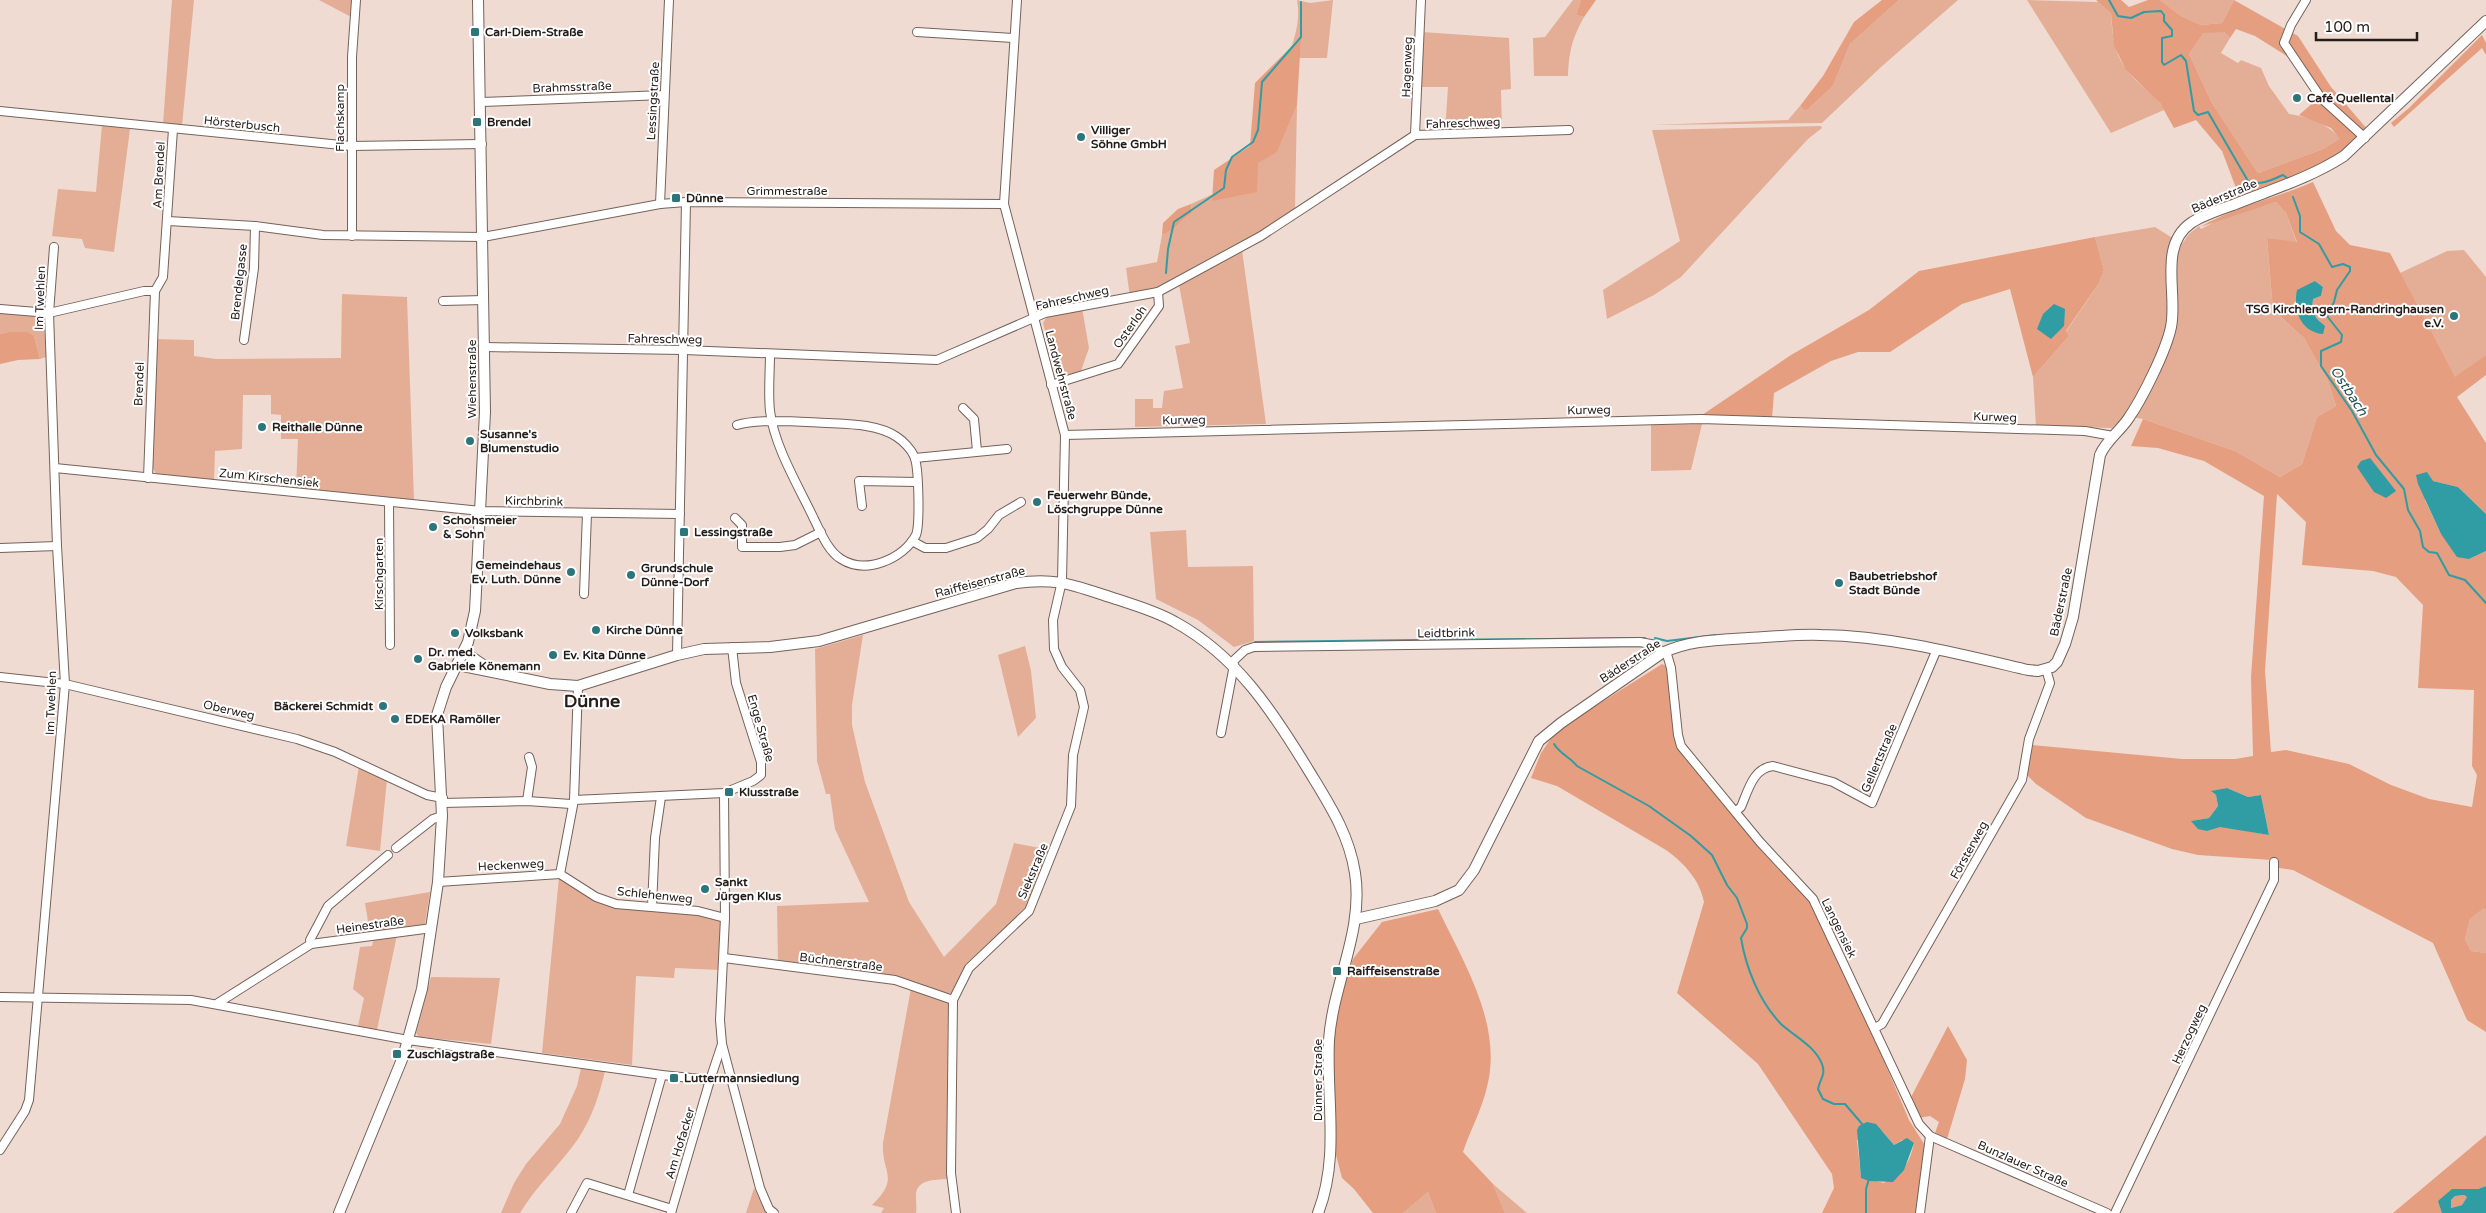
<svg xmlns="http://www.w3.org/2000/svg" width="2486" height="1213" viewBox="0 0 2486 1213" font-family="'Varela Round',sans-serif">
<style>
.green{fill:#e4ae96}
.forest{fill:#e59e7f;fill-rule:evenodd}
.water{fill:#309ca3;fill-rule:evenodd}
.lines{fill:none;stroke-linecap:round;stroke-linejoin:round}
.stream{stroke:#309ca3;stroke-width:2}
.minor-casing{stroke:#74635b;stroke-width:10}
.tertiary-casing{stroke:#74635b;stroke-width:12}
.minor{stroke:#fff;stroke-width:8}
.tertiary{stroke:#fff;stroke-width:10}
.poi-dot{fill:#2c757a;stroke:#fff;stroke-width:2}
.labels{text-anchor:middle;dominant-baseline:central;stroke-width:4;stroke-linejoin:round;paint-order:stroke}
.poi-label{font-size:12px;font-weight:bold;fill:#251d1a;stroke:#fff;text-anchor:start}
.street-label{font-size:12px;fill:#251d1a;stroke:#fff}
.water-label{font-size:14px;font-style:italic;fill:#245254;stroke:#fff}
.district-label{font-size:18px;font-weight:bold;fill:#251d1a;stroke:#fff}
</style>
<rect width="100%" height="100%" fill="#efdbd2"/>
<g class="green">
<polygon points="172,0 194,0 182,126 163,124"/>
<polygon points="319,0 354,0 353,18"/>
<path d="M1297 0 1310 3 1333 0 1327 58H1299L1300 37 1292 45C1297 30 1300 16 1297 0Z"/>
<path d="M1573 0H1581L1576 15 1584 17C1572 39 1569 51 1568 76H1534L1533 38 1545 37Z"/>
<polygon points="1899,0 1958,0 1881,67 1822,123 1652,125 1788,120 1800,106 1806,111 1833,86 1850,44"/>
<path d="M2027 0 2099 2 2111 13C2113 45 2115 61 2140 84 2149 92 2159 99 2164 110L2111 133Z"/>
<polygon points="2160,0 2234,0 2222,23 2201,25 2181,16"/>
<path d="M2212 31 2224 32 2230 38 2221 53 2238 63 2241 60 2261 68 2269 86 2289 114C2309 117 2328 124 2341 139L2323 149 2258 173 2212 103 2189 54 2202 33Z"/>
<polygon points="1422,32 1509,38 1511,89 1501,90 1502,130 1445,131 1448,87 1420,87"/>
<path d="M1297 105 1295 209C1244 243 1189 280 1130 297L1126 268 1157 262 1162 235C1178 229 1178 222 1192 213L1191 204 1213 194 1212 200 1257 163 1277 151Z"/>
<polygon points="102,125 130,129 114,252 85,248 82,239 52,236 58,189 96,192"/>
<polygon points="1821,126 1822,128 1808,139 1681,277 1654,295 1607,319 1603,290 1680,241 1652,130"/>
<polygon points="2276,202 2286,213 2297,243 2267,238 2273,310 2304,338 2328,381 2336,406 2317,417 2302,464 2280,477 2235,451 2143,419 2125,416 2112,428 2036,426 2033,377 2069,336 2066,332 2099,283 2104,270 2095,237 2155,227 2182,244 2189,234 2199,226 2201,229 2218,220"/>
<polygon points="1242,250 1266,424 1135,427 1135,399 1153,399 1153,408 1162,408 1164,391 1183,388 1175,346 1190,343 1179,285"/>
<polygon points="2464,250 2486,277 2486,355 2455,378 2400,273 2447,251"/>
<polygon points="342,294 407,297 414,500 296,489 298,439 281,439 281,415 271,414 271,395 243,395 242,449 215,451 214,480 157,475 152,467 154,339 194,340 194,356 216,359 341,358"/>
<polygon points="1082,308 1089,348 1081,371 1057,379 1043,323 1046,318"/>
<polygon points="0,312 39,316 44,321 46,357 40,359 34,336 8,332 0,334"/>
<polygon points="1702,424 1691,470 1651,471 1651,425"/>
<polygon points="1186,530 1188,567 1253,566 1254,641 1234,647 1198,620 1156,599 1150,532"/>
<polygon points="863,635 852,705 852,725 865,782 909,902 944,957 996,904 1014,843 1051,850 1027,910 966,966 952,993 946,994 896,976 778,962 777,906 869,902 835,829 830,794 826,794 817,761 815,649"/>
<polygon points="1025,646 1031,671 1036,718 1018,737 998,655"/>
<polygon points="359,766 387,779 380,851 346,846"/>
<polygon points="559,877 595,898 698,913 723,920 720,970 675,968 674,978 636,976 632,1065 542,1053"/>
<polygon points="430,892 425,924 370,934 365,903"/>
<polygon points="2483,909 2486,910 2486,953 2471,951 2465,939 2470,919"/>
<polygon points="397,935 377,1030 358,1026 364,998 353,989 360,947 372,946 374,938"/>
<polygon points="431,977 500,978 491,1044 419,1037 416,1033"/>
<path d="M911 988 948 1002 947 1179C935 1180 915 1179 916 1197 916 1203 917 1207 916 1213H881L884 1208 872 1205C901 1177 881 1173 883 1143Z"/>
<path d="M581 1068 605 1071C599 1096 592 1118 578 1139 560 1165 536 1186 520 1213H501L514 1183 526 1164 560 1124 577 1086Z"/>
<polygon points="1493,1184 1527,1213 1505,1213"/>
<polygon points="754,1188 766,1213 746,1213"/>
<polygon points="1428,1192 1436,1213 1403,1213"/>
</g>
<g class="forest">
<polygon points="1581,0 1596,0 1584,17 1576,15"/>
<polygon points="1882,0 1899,0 1850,44 1833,86 1806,111 1800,106 1823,76 1854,22"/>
<path d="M2096 0H2121L2129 7 2148 0H2160L2181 16 2201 25 2222 23 2234 0 2298 36 2331 87 2368 130 2341 154 2326 164 2197 216 2195 212 2236 188 2222 151 2196 120 2174 128 2160 103 2126 70 2114 46 2111 13ZM2236 29 2255 36 2290 58 2322 95 2299 115 2331 128 2340 139 2323 149 2258 173 2212 103 2189 54 2203 33 2224 32 2230 38Z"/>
<polygon points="2482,35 2486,43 2486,55 2482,48 2394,127 2391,123 2409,108"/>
<polygon points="1301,37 1297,105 1277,152 1258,163 1257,192 1212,201 1214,170 1250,146 1255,83"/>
<path d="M2313 182 2336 231 2350 245 2390 253 2455 377 2486 355V375L2457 397 2486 443V514L2458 487 2433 481 2425 500 2441 534 2469 559 2486 551V910L2483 909 2470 919 2465 939 2471 951 2486 953V1032L2467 1020 2433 943 2293 870 2279 868 2272 860 2198 855 2172 849 2086 818 2036 784 2028 776 2027 761 2032 745 2182 759H2235L2253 756 2251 677 2264 496 2204 461 2158 448 2131 446 2143 419 2235 451 2280 477 2302 464 2317 417 2336 406 2328 381 2304 338 2273 310 2267 238 2297 242 2286 213 2276 202 2200 227C2234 207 2276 198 2313 182ZM2315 281 2323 287 2321 296 2313 299C2311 312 2315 318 2325 326L2294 303ZM2277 494 2306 522 2302 565 2373 571 2396 577 2423 605 2418 688 2474 690 2472 766 2477 775 2472 807 2429 799 2391 785 2349 764 2286 750 2271 752 2265 671ZM2227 788 2248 797 2261 795 2269 835 2220 826 2207 831 2192 821 2209 818 2218 806 2216 795 2212 792Z"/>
<path d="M1191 204 1192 213C1178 222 1178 229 1162 235L1163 223 1178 209Z"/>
<polygon points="2095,237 2104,270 2099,283 2066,331 2069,336 2033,377 2010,289 1962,304 1890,352 1858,352 1831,361 1774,393 1772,418 1699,417 1791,355 1869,310 1919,271"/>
<polygon points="8,332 27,332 34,336 40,359 18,360 0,364 0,334"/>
<path d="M1662 664 1666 666 1675 735 1811 901 1871 1030 1909 1120 1926 1147 1917 1213H1822L1834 1188 1832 1174 1758 1064 1677 993 1704 902C1700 880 1684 863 1666 850L1557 786 1531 778 1541 753 1556 731ZM1883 1132 1894 1145 1902 1140 1914 1143C1909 1166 1903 1171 1884 1183L1861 1177 1857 1140Z"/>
<path d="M1438 909C1464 963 1503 1025 1487 1087 1482 1109 1470 1131 1463 1152L1493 1184 1505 1213H1436L1428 1192 1403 1213H1373L1354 1189 1342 1178 1335 1151 1331 1046 1346 979 1353 959 1382 922Z"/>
<polygon points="1948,1026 1967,1060 1965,1079 1947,1139 1935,1133 1939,1122 1930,1116 1919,1118 1910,1099"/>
<polygon points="2486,1135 2486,1186 2478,1189 2452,1189 2442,1213 2393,1213"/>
<polygon points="2464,1195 2467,1197 2462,1205 2451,1208 2451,1200 2455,1196"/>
</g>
<g class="water">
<path d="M2315 281 2323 287 2321 296 2313 299C2311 313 2315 318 2325 326L2323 334C2300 332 2293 309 2297 290Z"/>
<polygon points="2054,304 2065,309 2064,326 2051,339 2037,329 2043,314"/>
<polygon points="2370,458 2396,491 2386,498 2374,492 2357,467 2361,461"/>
<polygon points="2427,472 2433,481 2458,487 2486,514 2486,551 2469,559 2457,557 2441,534 2418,484 2416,475"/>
<polygon points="2227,788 2248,797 2261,795 2269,835 2220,827 2207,831 2198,829 2191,821 2209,818 2218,806 2216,795 2211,791"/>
<polygon points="1867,1122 1876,1124 1894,1145 1907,1138 1914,1143 1904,1170 1893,1182 1869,1181 1861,1178 1857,1130 1859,1126"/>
<path d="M2486 1186V1213H2442L2438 1201 2452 1189H2478ZM2464 1195 2467 1197 2462 1205 2451 1208V1200L2455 1196Z"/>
</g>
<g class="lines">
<g class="stream">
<path d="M2109 0 2118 16 2131 18 2144 12 2161 11 2164 15V21L2172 30V36L2162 38V62L2164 65 2181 55 2186 61 2194 111 2198 115 2208 112 2248 181C2261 186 2271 180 2283 175L2287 178"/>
<polyline points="2293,197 2300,216 2300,232 2319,244 2332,267 2343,264 2350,267 2350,271 2337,290 2334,302 2327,316 2342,335 2341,342 2321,351 2321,366 2352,411 2376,455 2404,489 2408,510 2420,531 2423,547 2429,552 2437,553 2449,575 2465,580 2486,603"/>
<polyline points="1166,273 1168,249 1174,222 1224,188 1226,170 1232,157 1253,142 1258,130 1262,82 1301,37 1301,2"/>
<polyline points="1655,638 1667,641 1716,635"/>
<polyline points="1430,640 1645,638"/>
<polyline points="1255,642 1419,640"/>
<polyline points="1567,647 1642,646 1648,651"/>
<path d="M1554 744C1560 754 1570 757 1577 766L1649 806 1691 836 1712 855 1727 885 1737 898 1747 924V928L1741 938C1746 968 1759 1001 1781 1024 1794 1036 1815 1046 1822 1064 1826 1075 1820 1079 1818 1089L1823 1099 1834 1104H1845L1863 1125"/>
<polyline points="1866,1213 1866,1189 1869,1179"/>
</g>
<g class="minor-casing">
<g id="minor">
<polyline points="2306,0 2291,25 2284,43 2321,98 2365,138"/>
<polyline points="917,32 1013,38"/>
<polyline points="481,102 664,95"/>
<polyline points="0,111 351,146 482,144"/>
<polyline points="1415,135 1421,0"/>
<polyline points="660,204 669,0"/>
<polyline points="168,221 255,226 323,235 483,237 660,204 686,202 1004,204"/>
<polyline points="352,236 352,57 356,0"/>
<polyline points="443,301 484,300"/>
<polyline points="0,309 49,313 144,291 155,291 163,277 173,129"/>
<polyline points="244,340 254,268 255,226"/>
<polyline points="484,347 684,350 937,360 1045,313 1158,292 1261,236 1415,135 1569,130"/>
<polyline points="1051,385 1118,364 1159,306 1158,292"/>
<polyline points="963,408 974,419 977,451"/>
<path d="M737 425C759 418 802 422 827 423 848 424 878 424 897 437 903 441 911 449 914 456 919 466 920 525 916 535 903 559 866 575 841 559 828 551 821 533 814 519 799 487 774 446 770 411 768 392 770 372 770 354"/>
<polyline points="1065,435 1701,419 2085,431 2113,436"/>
<polyline points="915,458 1007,449"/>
<polyline points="55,468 481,511 680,514"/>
<polyline points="148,478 155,291"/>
<polyline points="389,502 390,645"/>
<polyline points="862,506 859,481 917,482"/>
<polyline points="735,518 742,525 742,547 780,547 795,545 821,532"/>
<polyline points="912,541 925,548 946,548 977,538 988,529 999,515 1021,502"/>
<polyline points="0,548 57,546"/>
<polyline points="584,594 587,513"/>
<polyline points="1666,651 1671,668 1678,735 1681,746 1760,842 1813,899 1919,1124 1930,1136 2107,1213"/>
<polyline points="677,655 686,202"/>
<polyline points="1231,663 1245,650 1254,647 1640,642 1656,645 1662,653"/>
<polyline points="0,677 65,684 297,739 335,752 427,795 443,798"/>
<polyline points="1221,733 1234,665"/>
<polyline points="724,793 725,918 720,1020 722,1044 760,1188 769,1209 774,1213"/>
<polyline points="574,800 724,793 753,781 761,775 761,762 736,683 732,647"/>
<polyline points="527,801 532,767 529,757"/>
<polyline points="442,803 527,801 571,804"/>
<path d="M1736 811 1741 807C1748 791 1753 768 1773 766L1833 782 1872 803 1937 649"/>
<polyline points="396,848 433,819 442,816"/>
<polyline points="560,874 574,800 578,686"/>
<polyline points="560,874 596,897 616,904 698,911 725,918"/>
<polyline points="438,882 560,874"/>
<polyline points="652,907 655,838 661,797"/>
<polyline points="311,944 310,940 328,906 388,855"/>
<polyline points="724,958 895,980 953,1000"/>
<polyline points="0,997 191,1000 408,1040 662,1075 710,1080 722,1044"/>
<polyline points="218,1003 311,944 432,928"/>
<polyline points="1875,1028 1882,1024 2022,780 2029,739 2050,683 2046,669"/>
<polyline points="0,1150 25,1111 29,1100 65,684 57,546 49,313 54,247"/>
<polyline points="628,1195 662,1075"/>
<polyline points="571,1213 587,1183 672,1209"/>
<polyline points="671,1213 710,1080"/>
<polyline points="956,1213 951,1173 953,1000 969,968 1029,911 1071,806 1073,755 1084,707 1080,690 1062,667 1054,649 1053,620 1062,581 1065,435 1004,204 1017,0"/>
<polyline points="1920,1213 1930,1136"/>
<polyline points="2115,1213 2274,880 2274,862"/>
</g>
</g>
<g class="tertiary-casing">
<g id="tertiary">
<polyline points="464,652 489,669"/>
<path d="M458 665 550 684 578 686 677 655 704 649 770 647 819 641 1016 583C1058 577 1075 586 1113 598 1134 605 1156 611 1175 622 1237 656 1273 712 1309 771 1329 804 1349 834 1355 873 1364 931 1333 983 1329 1040 1326 1098 1340 1157 1318 1213"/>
<path d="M1356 919 1435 901 1459 890 1474 870 1539 741 1561 723 1662 653C1690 640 1718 640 1748 638 1772 637 1797 634 1821 635 1891 636 1960 654 2028 670L2038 671 2052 667 2057 662 2065 644 2073 617 2100 455C2106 441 2119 432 2128 419 2142 399 2166 351 2171 327 2178 294 2158 246 2191 223 2203 215 2219 210 2233 205 2270 190 2310 178 2344 156L2486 21"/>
<polyline points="339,1213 403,1057 422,989 438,882 442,816 437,715 446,687 468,642 475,611 485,412 478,0"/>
</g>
</g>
<use href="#minor" class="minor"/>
<use href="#tertiary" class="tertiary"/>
</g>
<g class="poi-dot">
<rect x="470" y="27" width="10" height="10" rx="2.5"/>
<circle cx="2297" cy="98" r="5"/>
<rect x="472" y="117" width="10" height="10" rx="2.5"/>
<circle cx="1081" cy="137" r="5"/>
<rect x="671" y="193" width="10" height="10" rx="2.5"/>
<circle cx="2454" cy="316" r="5"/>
<circle cx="262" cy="427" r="5"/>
<circle cx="470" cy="441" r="5"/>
<circle cx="1037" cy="502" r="5"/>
<circle cx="433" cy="527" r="5"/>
<rect x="679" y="527" width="10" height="10" rx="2.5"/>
<circle cx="571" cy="572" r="5"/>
<circle cx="631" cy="575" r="5"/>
<circle cx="1839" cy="583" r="5"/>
<circle cx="596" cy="630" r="5"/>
<circle cx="455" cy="633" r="5"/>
<circle cx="553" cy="655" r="5"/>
<circle cx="418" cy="659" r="5"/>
<circle cx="383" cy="706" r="5"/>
<circle cx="395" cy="719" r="5"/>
<rect x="724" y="787" width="10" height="10" rx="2.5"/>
<circle cx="705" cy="889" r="5"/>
<rect x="1332" y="966" width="10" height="10" rx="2.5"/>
<rect x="392" y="1049" width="10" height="10" rx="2.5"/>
<rect x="669" y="1073" width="10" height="10" rx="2.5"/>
</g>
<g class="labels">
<g class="poi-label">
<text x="485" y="32">Carl-Diem-Straße</text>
<text x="2307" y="98">Café Quellental</text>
<text x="487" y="122">Brendel</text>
<text x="1091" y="130">Villiger<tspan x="1091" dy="14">Söhne GmbH</tspan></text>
<text x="686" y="198">Dünne</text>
<text x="2444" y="309" text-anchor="end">TSG Kirchlengern-Randringhausen<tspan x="2444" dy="14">e.V.</tspan></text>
<text x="272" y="427">Reithalle Dünne</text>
<text x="480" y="434">Susanne's<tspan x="480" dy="14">Blumenstudio</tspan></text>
<text x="1047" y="495">Feuerwehr Bünde,<tspan x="1047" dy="14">Löschgruppe Dünne</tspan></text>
<text x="443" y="520">Schohsmeier<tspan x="443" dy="14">&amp; Sohn</tspan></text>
<text x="694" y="532">Lessingstraße</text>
<text x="561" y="565" text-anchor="end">Gemeindehaus<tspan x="561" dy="14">Ev. Luth. Dünne</tspan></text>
<text x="641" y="568">Grundschule<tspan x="641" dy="14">Dünne-Dorf</tspan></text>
<text x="1849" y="576">Baubetriebshof<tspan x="1849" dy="14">Stadt Bünde</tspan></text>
<text x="606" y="630">Kirche Dünne</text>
<text x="465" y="633">Volksbank</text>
<text x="428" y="652">Dr. med.<tspan x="428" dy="14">Gabriele Könemann</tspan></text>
<text x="563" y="655">Ev. Kita Dünne</text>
<text x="373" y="706" text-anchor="end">Bäckerei Schmidt</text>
<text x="405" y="719">EDEKA Ramöller</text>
<text x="739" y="792">Klusstraße</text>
<text x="715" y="882">Sankt<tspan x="715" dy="14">Jürgen Klus</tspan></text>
<text x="1347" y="971">Raiffeisenstraße</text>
<text x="407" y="1054">Zuschlagstraße</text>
<text x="684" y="1078">Luttermannsiedlung</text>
</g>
<g class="street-label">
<text transform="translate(1407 67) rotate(-88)">Hagenweg</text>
<text transform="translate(572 87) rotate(-2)">Brahmsstraße</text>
<text transform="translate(653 101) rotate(-87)">Lessingstraße</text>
<text transform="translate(340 118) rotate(-90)">Flachskamp</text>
<text transform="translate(1463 123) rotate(-2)">Fahreschweg</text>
<text transform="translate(242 124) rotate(6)">Hörsterbusch</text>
<text transform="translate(159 175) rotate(-87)">Am Brendel</text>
<text x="787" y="191">Grimmestraße</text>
<text transform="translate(2224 196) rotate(-23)">Bäderstraße</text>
<text transform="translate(239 282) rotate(-84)">Brendelgasse</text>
<text transform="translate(40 298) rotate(-88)">Im Twehlen</text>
<text transform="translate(1072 298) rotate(-13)">Fahreschweg</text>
<text transform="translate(1130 327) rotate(-55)">Osterloh</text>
<text transform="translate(665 339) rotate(1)">Fahreschweg</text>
<text transform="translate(1061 375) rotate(75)">Landwehrstraße</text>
<text transform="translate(472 379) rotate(-90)">Wiehenstraße</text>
<text transform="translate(139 384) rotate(-88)">Brendel</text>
<text transform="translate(1589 410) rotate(-1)">Kurweg</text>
<text transform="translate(1995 417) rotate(2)">Kurweg</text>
<text transform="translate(1184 420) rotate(-1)">Kurweg</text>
<text transform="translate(269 478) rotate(6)">Zum Kirschensiek</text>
<text transform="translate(534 501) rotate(1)">Kirchbrink</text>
<text transform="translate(379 574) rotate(-90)">Kirschgarten</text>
<text transform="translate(980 582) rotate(-15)">Raiffeisenstraße</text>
<text transform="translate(2061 602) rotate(-78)">Bäderstraße</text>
<text transform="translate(1446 633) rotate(-1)">Leidtbrink</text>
<text transform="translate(1630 661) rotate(-33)">Bäderstraße</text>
<text transform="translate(51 703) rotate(-88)">Im Twehlen</text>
<text transform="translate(229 710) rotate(13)">Oberweg</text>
<text transform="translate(761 728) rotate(74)">Enge Straße</text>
<text transform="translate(1879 758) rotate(-67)">Gellertstraße</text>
<text transform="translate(1969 850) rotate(-61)">Försterweg</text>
<text transform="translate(511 865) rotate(-3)">Heckenweg</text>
<text transform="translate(1033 871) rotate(-67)">Siekstraße</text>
<text transform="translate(655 895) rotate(6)">Schlehenweg</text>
<text transform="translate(370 925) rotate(-8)">Heinestraße</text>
<text transform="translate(1839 928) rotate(64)">Langensiek</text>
<text transform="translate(841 962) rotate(7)">Büchnerstraße</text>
<text transform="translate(2189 1034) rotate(-65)">Herzogweg</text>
<text transform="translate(1318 1080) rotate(-90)">Dünner Straße</text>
<text transform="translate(680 1143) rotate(-73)">Am Hofacker</text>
<text transform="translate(2023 1164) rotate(24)">Bunzlauer Straße</text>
</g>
<g class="water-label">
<text transform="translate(2349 391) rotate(57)">Ostbach</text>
</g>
<g class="district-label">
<text x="592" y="701">Dünne</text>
</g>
</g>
<path d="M2316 32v8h101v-8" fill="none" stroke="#251d1a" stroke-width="2.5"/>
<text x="2324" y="32" font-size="15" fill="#251d1a" stroke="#ffffff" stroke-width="4" paint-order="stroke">100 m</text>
</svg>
